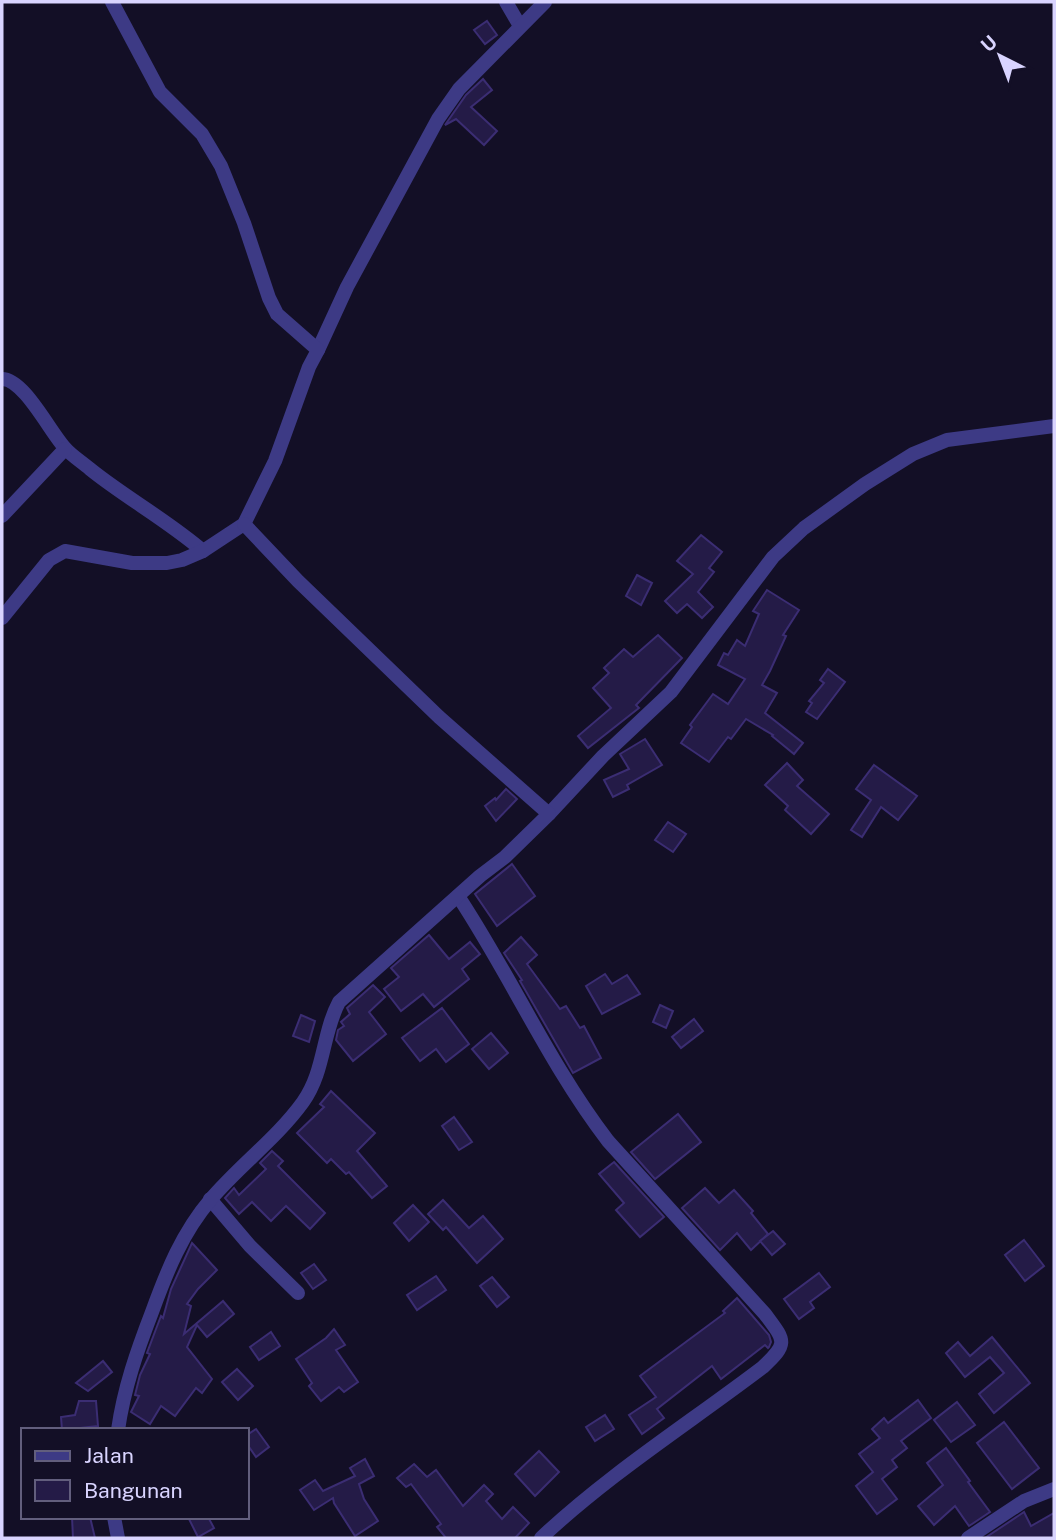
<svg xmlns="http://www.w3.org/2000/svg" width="1056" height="1540" viewBox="0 0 1056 1540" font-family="'Public Sans',sans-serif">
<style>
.building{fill:#241b47;stroke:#3b2d73;stroke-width:2}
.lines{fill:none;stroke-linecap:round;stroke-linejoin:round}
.street{stroke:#3d3a85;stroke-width:14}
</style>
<rect width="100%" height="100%" fill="#130f26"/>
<g class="building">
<polygon points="487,21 497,35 485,44 474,30"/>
<polygon points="483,79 492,90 471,107 497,131 484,145 456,119 445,125 466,95"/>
<polygon points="701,535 722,552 709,568 714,572 698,592 713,607 702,618 687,604 677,613 665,601 693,574 677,561"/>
<polygon points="637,575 652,583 641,605 626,596"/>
<polygon points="767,590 799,610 783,635 786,636 770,671 762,685 777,693 765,713 803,743 794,754 772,736 773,735 746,719 731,739 728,737 709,762 681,743 692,727 690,725 713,694 728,704 745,679 718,665 724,653 728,655 737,640 745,646 759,614 753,611"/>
<polygon points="658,635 682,658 636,705 639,708 588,748 578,736 611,708 593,688 609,673 604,668 624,649 633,657"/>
<polygon points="828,669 845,682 817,719 806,712 812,703 809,701 824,683 820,680"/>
<polygon points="645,739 662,765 627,785 629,789 613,797 604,780 629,769 620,754"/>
<polygon points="787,763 803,780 797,786 829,814 811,834 785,810 788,806 765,785"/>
<polygon points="874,765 917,796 898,820 881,807 862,837 851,830 871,800 856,789"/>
<polygon points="506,789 517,799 496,821 485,806 495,798 496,800"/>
<polygon points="668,822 686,834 673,852 655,840"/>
<polygon points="512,864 535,896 497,926 475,894"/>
<polygon points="429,935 449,959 470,942 480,954 462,969 469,979 434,1007 423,994 401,1011 384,989 399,977 391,968"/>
<polygon points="521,937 537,955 527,964 560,1009 566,1006 580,1028 584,1026 601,1058 573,1073 520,981 522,980 504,953"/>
<polygon points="605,974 612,984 627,975 640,994 602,1014 586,986"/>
<polygon points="373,985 385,997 369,1012 386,1034 353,1061 336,1040 338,1030 344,1026 341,1022 350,1014 347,1008"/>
<polygon points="660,1005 673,1011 666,1028 653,1022"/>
<polygon points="442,1008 469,1044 446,1062 436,1049 420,1061 402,1038"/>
<polygon points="301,1015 315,1021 309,1042 293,1036"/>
<polygon points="694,1019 703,1031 681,1048 672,1037"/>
<polygon points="491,1033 508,1053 489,1069 472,1049"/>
<polygon points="331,1091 375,1133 357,1151 387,1186 372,1198 349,1172 346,1174 331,1159 327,1163 297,1133 324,1107 320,1104"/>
<polygon points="678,1114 701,1142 655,1179 631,1152"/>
<polygon points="454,1117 472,1142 459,1150 442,1126"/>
<polygon points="272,1151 283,1161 278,1166 325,1213 310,1229 286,1206 271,1221 252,1202 239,1214 225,1198 234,1188 239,1195 266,1169 260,1163"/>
<polygon points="614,1162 664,1217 640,1237 616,1210 624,1203 599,1174"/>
<polygon points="705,1188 719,1203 734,1190 753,1211 751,1213 768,1234 751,1250 737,1233 720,1250 682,1208"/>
<polygon points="443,1200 469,1228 483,1216 503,1239 477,1263 446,1227 443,1230 428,1214"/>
<polygon points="413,1205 429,1222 409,1241 394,1223"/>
<polygon points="773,1231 785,1244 772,1255 760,1241"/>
<polygon points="1024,1240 1044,1266 1025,1281 1005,1255"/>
<polygon points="192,1243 217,1270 198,1289 187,1304 191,1306 184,1334 223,1301 234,1314 207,1337 197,1325 187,1347 212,1379 202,1393 196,1388 175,1416 161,1406 150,1424 131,1412 139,1396 135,1395 140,1375 150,1354 147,1353 156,1329 161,1316 163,1318 171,1289"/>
<polygon points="314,1264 326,1280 313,1289 301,1273"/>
<polygon points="819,1273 830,1287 810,1302 814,1308 799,1319 784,1299"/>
<polygon points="436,1276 446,1290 417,1310 407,1295"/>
<polygon points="492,1277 509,1297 497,1307 480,1286"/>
<polygon points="737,1298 769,1335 771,1342 769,1347 768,1348 765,1345 721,1379 712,1366 657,1409 664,1418 642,1434 629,1415 656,1397 640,1376 725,1313 723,1311"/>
<polygon points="334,1329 345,1345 336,1350 358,1382 344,1392 339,1387 321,1401 309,1386 312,1383 296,1359 326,1338"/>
<polygon points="271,1332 280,1346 259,1360 250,1347"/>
<polygon points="992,1337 1030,1383 994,1413 979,1394 1004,1373 990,1357 965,1377 946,1353 958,1342 970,1356"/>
<polygon points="103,1361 112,1372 88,1391 76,1383"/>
<polygon points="237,1369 253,1386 238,1400 222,1382"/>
<polygon points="918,1400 931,1418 901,1441 907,1448 892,1460 897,1467 882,1479 897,1499 877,1514 856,1486 873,1472 859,1454 880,1438 872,1429 884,1418 888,1423"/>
<polygon points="79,1401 96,1401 98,1426 62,1430 61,1417 75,1415"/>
<polygon points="957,1402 975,1425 951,1442 934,1420"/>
<polygon points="605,1415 614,1429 595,1441 586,1427"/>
<polygon points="1004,1422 1039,1468 1012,1489 977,1443"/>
<polygon points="256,1429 269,1447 256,1457 247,1444 247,1435"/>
<polygon points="946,1448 970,1481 968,1482 990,1512 969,1526 955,1506 934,1525 918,1506 943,1485 927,1463"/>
<polygon points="539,1451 559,1472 535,1496 515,1474"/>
<polygon points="365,1459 374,1476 359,1484 364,1499 378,1521 355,1536 334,1503 333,1498 314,1510 300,1490 315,1480 323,1491 355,1476 350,1468"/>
<polygon points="414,1464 427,1477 436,1470 463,1506 484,1485 493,1494 486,1501 502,1519 513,1507 529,1523 515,1538 446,1538 437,1527 441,1524 411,1484 406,1487 397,1478"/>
<polygon points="1024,1512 1031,1526 1054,1513 1054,1538 985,1538"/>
<polygon points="72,1517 90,1517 95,1538 73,1538"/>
<polygon points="188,1517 208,1517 214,1528 198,1537"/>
</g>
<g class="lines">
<g class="street">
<polyline points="506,2 520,26"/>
<polyline points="318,350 347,287 438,119 459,89 545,2"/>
<path d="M2 379C24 379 50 432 65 448 72 456 82 462 90 469 126 498 167 520 203 551"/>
<polyline points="2,516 65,449"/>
<polyline points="2,618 49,560 65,551 132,563 167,563 182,560 203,551 244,524 275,461 309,367 318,350 277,314 269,298 244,223 221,166 202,134 160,92 112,2"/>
<polyline points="549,814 603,756 671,692 773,557 804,528 865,484 913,454 947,440 1054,426"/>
<path d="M458 896C511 976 549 1064 608 1141L765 1314C785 1341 789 1343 763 1367 688 1424 609 1474 541 1538"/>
<polyline points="210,1199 250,1246 298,1293"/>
<path d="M118 1430C124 1388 137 1351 152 1312 167 1271 182 1233 211 1199 240 1165 277 1138 303 1102 325 1071 322 1034 339 1002L480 876 505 857 549 814 439 717 298 581 244 524"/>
<polyline points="114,1517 118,1538"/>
<polyline points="968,1538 1024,1501 1054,1489"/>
</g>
</g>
<rect width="1056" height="1540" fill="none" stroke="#d9d4ff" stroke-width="7"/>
<rect x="21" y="1428" width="228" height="91" fill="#130f26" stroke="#625e7d" stroke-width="2"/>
<rect x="35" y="1451" width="35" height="10" fill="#3d3a85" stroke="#625e7d" stroke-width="2"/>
<text x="84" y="1463" font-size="21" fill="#d9d4ff">Jalan</text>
<rect x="35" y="1480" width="35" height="21" fill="#241b47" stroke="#625e7d" stroke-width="2"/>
<text x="84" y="1498" font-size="21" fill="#d9d4ff">Bangunan</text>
<g transform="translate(1000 56) rotate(318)" stroke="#130f26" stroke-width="5" paint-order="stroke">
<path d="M0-5L12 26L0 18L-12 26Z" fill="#d9d4ff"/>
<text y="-10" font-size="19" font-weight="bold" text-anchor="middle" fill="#d9d4ff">U</text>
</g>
</svg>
